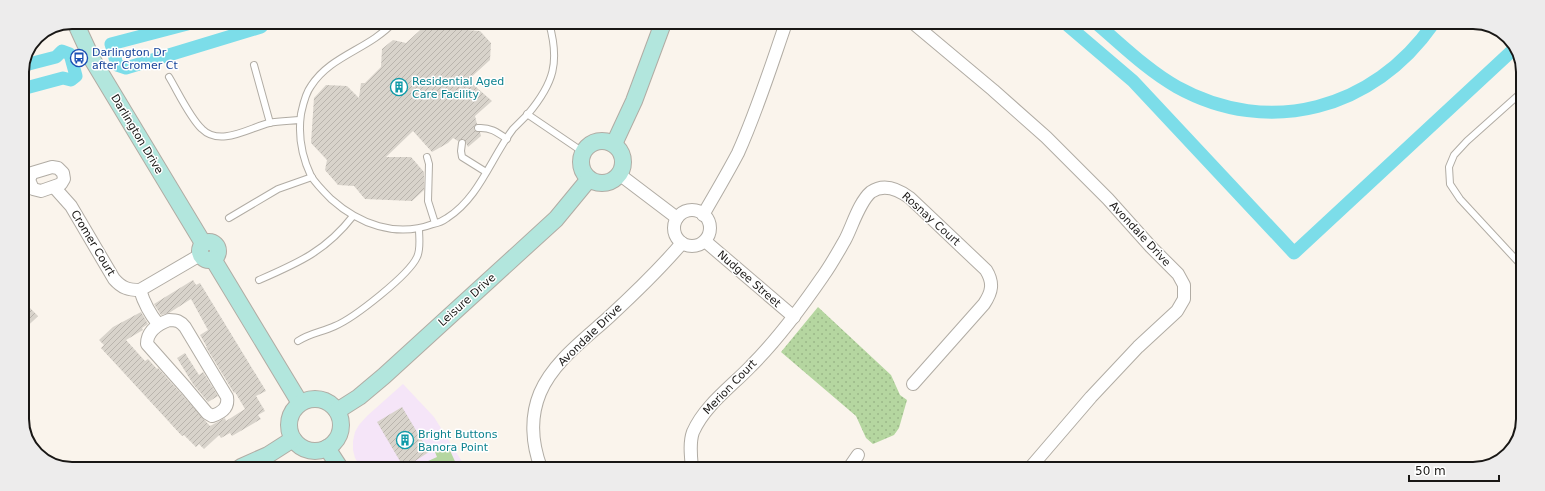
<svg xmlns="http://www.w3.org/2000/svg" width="1545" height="491" viewBox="0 0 1545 491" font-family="'DejaVu Sans',sans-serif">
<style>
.commercial{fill:#f5e5f8}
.green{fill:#b5d6a0}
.park{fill:url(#park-dots)}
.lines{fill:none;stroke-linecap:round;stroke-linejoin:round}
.canal{stroke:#7cdde9;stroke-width:13}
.building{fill:url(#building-hatch)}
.lane-casing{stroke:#b1aca4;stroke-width:8}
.street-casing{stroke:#b1aca4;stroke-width:14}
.secondary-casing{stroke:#b1aca4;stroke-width:18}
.lane{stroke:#fff;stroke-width:6}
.street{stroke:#fff;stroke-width:12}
.secondary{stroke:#b2e6dd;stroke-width:16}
.labels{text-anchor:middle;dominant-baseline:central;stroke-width:3;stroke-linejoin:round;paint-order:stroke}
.transit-label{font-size:11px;fill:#164399;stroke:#fff;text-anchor:start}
.culture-label{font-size:11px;fill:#0d838f;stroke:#fff;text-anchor:start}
.street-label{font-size:11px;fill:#191715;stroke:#fff}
.rim{fill:none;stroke:#191715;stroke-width:2}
</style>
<defs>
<pattern id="park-dots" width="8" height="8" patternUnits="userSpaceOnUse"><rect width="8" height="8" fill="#b5d6a0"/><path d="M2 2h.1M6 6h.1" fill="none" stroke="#9bb789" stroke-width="1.8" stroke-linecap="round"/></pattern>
<pattern id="building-hatch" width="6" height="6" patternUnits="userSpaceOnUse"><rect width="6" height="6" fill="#d8d3cb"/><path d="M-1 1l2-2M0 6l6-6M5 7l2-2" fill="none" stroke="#b9b4ad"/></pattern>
</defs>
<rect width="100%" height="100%" fill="#faf4ec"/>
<polygon class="commercial" points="403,384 434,417 466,468 361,468 355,458 353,450 353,441 355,432 359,425 367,416"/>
<polygon class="green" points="448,446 458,468 418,468 417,466 437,457 435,452"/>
<polygon class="park" points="818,307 891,375 900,395 907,400 899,428 894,435 873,444 866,438 856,416 781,352"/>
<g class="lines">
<g class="canal">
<polyline points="195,22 111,44 117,65 126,68 261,27 266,22"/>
<polyline points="1065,23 1133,81 1294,253 1515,48"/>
<path d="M1096 23C1122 45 1147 70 1177 87 1269 138 1374 109 1433 24"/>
<polyline points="22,89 63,78 71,80 76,76 70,54 62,51 56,57 25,65"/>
</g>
</g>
<g class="building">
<polygon points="428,23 440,23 440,28 480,31 491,43 490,60 468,80 492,101 475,116 477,124 474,126 474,130 480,132 481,136 468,147 464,139 461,139 458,141 453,138 448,143 432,152 413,131 386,157 411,157 424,172 424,190 412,201 365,199 354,186 338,185 325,170 327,160 311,143 314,98 326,85 347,86 359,98 361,83 365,83 381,67 382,49 393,40 406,43"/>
<polygon points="193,280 196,285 200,283 266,391 256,396 265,411 258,415 261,419 232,436 230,433 221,438 219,435 204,449 199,444 196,447 184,435 182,436 101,348 104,345 99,340 113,327 141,312 148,324 142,328 143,330 126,340 145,361 148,359 157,369 158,368 210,426 225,418 226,421 245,409 235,392 234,393 206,347 207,347 200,335 208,330 191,299 169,313 161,315 154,304"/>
<polygon points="22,300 38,316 22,331"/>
<polygon points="185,353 199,375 203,372 218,396 208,402 193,384 177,358"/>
<polygon points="402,407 429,452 404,468 377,422"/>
</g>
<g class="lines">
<g class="lane-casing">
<g id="lane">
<path d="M394 22C368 50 331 55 311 86 305 94 303 105 301 114 298 135 302 157 311 176 316 184 324 192 331 199 359 224 396 238 433 224 438 223 443 221 447 218 479 198 491 158 513 129 518 124 523 119 528 114 554 83 560 62 549 23"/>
<polyline points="612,23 621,26"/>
<polyline points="254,65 270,123"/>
<path d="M169 77C178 92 190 118 202 129 220 147 249 128 269 123 279 121 290 121 300 120"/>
<polyline points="527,114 583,152"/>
<path d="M478 128C490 127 497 132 507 139"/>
<polyline points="462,143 461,151 462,157 486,172"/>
<polyline points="427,157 429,164 428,201 435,223"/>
<polyline points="229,218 278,189 312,177"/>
<polyline points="1522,266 1460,199 1450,184 1449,167 1454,155 1467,141 1523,91"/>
<path d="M259 280C298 263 326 251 353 216"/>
<path d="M298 341C310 333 322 332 335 326 354 318 409 275 417 257 421 249 419 237 419 229"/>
</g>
</g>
<g class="street-casing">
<g id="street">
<polyline points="913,23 993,90 1046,137 1108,199 1151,247 1178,274 1184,285 1184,299 1177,311 1138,347 1091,397 1030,468"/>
<polygon points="52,167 58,168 63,173 64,179 61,184 41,191 33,189 29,180 32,173"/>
<polyline points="619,174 677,218"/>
<path d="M54 187 71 206 114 279C122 288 128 290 140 290L200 255"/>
<circle cx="692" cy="228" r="18"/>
<path d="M703 215C715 194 727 174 738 153 757 111 771 66 786 23"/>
<polyline points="705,241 794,317"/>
<path d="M140 290C144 303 150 314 158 324"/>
<path d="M169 320C177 320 180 321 185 327L227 397C229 408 221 413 212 416L207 413 186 388 147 344C147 331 158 324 169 320Z"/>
<path d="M541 468C532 444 530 417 540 393 553 362 585 339 609 317 635 293 659 270 682 243"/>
<path d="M692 468C691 457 689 443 693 432 705 405 731 387 751 366 778 339 801 308 823 276 831 265 838 252 845 240 852 227 859 202 871 192 884 183 898 189 910 198L986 270C994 283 992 292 984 304L913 384"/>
<polyline points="849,468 858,455"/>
</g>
</g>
<g class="secondary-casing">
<g id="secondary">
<polyline points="75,22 92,59 203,243"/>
<circle cx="602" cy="162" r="21"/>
<polyline points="614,144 634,101 663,23"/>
<circle cx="209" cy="251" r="9"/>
<polyline points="213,259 300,403"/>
<circle cx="315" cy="425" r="26"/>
<polyline points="337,411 359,397 384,376 556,219 589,179"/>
<polyline points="327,448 340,468"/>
<polyline points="241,467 268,455 293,439"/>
</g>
</g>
<use href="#lane" class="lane"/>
<use href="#street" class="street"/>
<use href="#secondary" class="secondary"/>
</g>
<defs>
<g id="bus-ring" transform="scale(0.9)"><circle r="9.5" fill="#fff" stroke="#1a4fb4" stroke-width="1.5"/><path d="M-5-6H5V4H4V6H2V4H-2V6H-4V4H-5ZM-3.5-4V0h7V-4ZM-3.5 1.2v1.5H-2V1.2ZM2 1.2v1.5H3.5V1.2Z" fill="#1a4fb4"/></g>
<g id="building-ring" transform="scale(0.9)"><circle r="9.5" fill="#fff" stroke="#0f9aa8" stroke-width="1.5"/><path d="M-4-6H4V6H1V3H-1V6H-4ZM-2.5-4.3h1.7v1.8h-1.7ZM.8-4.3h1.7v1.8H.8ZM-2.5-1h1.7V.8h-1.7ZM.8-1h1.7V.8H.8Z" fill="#0f9aa8"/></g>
</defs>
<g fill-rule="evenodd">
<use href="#bus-ring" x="79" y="58"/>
<use href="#building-ring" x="399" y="87"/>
<use href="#building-ring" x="405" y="440"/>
</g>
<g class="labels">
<g class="transit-label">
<text x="92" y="52">Darlington Dr<tspan x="92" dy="13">after Cromer Ct</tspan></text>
</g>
<g class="culture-label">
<text x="412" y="81">Residential Aged<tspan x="412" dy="13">Care Facility</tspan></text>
<text x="418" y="434">Bright Buttons<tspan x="418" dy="13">Banora Point</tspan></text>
</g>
<g class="street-label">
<text transform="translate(137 134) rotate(59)">Darlington Drive</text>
<text transform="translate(931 219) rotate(42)">Rosnay Court</text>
<text transform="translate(1140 234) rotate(47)">Avondale Drive</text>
<text transform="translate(93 243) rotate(59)">Cromer Court</text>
<text transform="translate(749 279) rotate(41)">Nudgee Street</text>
<text transform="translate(467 300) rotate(-42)">Leisure Drive</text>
<text transform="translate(590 335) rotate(-44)">Avondale Drive</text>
<text transform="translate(730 387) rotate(-46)">Merion Court</text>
</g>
</g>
<path d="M0 0H1545V491H0ZM72 29H1473A43 43 0 0 1 1516 72V419A43 43 0 0 1 1473 462H72A43 43 0 0 1 29 419V72A43 43 0 0 1 72 29Z" fill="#edecec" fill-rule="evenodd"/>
<path class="rim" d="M72 29H1473A43 43 0 0 1 1516 72V419A43 43 0 0 1 1473 462H72A43 43 0 0 1 29 419V72A43 43 0 0 1 72 29Z"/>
<path d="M1409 475v6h90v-6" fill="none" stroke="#191715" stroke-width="2"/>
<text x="1415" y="475" font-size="12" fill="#191715" stroke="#ffffff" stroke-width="3" paint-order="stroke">50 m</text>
</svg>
